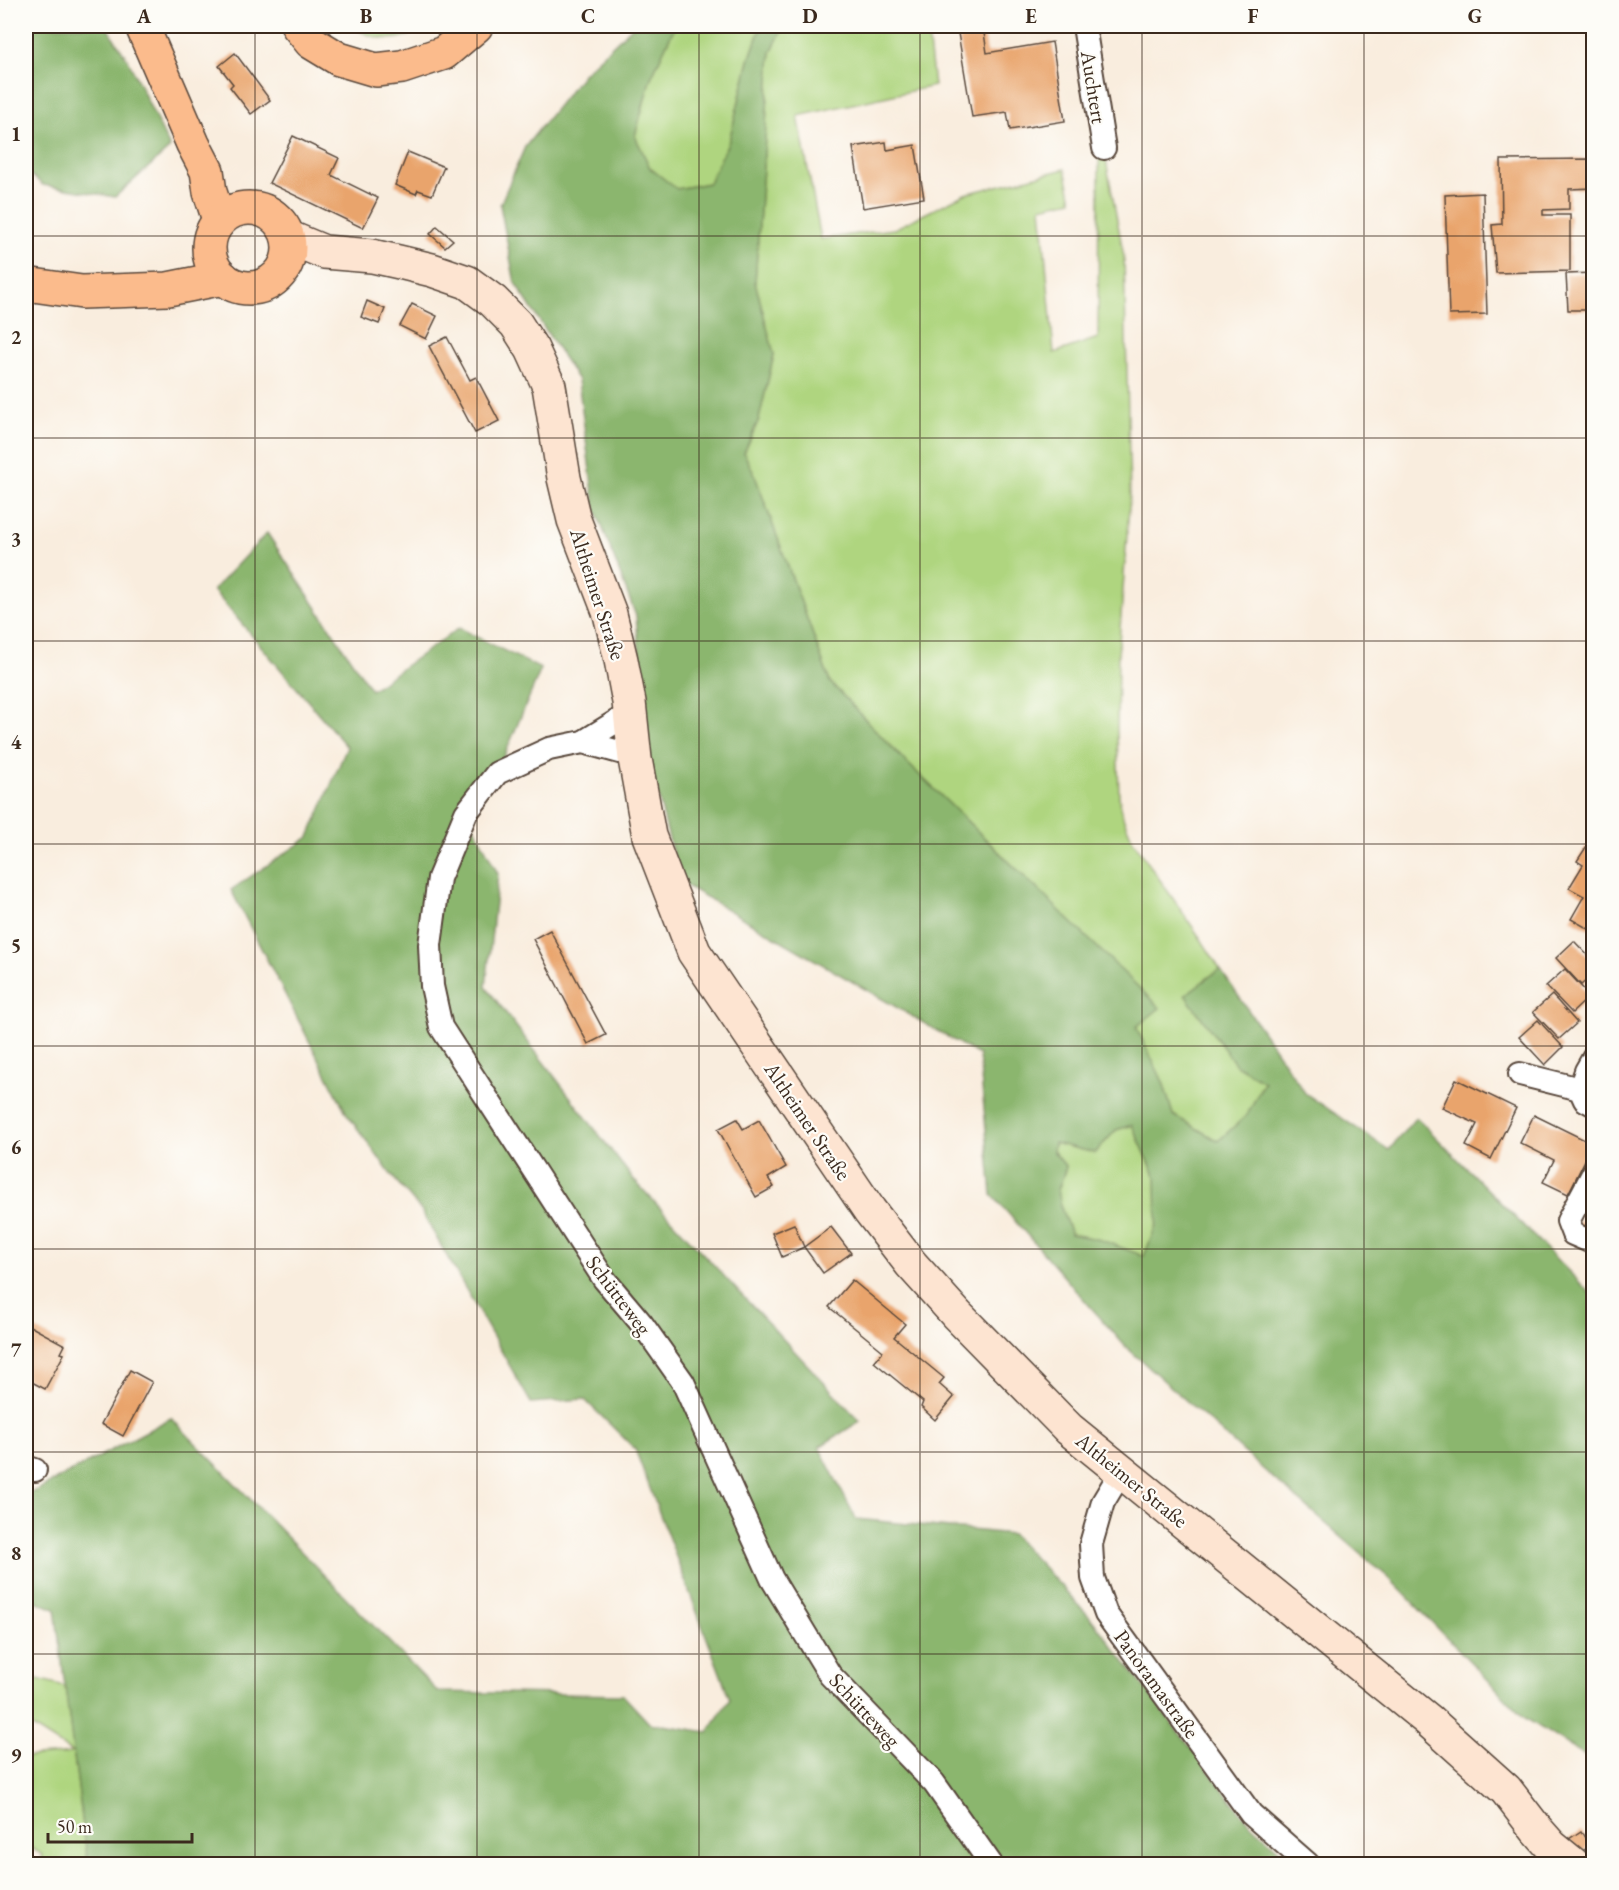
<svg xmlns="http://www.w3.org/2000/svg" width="1619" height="1890" viewBox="0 0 1619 1890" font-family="'EB Garamond',serif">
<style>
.green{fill:#afd57f;stroke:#75804e;stroke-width:1.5}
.forest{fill:#8bb66e;stroke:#637046;stroke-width:1.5;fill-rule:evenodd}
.building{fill:#e9a46c}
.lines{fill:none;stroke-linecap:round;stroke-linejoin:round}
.street-casing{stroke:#58473b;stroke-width:26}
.secondary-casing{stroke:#58473b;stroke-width:36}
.primary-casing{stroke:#58473b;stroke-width:36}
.street{stroke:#fff;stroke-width:22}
.secondary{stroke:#fde4d1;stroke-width:33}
.primary{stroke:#fbbb8c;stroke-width:33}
.grid{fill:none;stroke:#3b2a1e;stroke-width:1.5;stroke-opacity:0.55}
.labels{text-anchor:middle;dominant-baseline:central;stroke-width:4.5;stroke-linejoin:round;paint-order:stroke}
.street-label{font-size:21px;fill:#3b2a1e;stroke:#fdfcf7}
.neatline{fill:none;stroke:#3b2a1e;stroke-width:2}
.grid-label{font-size:20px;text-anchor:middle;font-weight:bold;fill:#3b2a1e}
</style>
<rect width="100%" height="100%" fill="#fdfcf7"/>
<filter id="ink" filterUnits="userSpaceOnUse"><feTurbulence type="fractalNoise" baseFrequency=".0167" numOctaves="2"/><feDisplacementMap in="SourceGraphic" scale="12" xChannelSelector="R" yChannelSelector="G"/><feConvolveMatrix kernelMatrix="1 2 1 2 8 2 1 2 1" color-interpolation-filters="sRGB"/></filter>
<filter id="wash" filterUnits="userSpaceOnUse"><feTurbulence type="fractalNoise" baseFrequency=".008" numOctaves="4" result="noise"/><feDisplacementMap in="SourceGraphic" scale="24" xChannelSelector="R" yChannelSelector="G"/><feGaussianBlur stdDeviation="1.35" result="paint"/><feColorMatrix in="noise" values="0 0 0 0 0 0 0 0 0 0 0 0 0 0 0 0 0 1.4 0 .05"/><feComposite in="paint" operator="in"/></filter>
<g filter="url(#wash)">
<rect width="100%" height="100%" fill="#f9edde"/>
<g class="green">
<path d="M351 26H427C403 43 376 43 351 26Z"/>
<polygon points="675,26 761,26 749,61 729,141 709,183 676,189 650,168 635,136 650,80"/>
<polygon points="784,26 927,26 934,86 798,116 821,239 894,229 965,194 1065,169 1072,200 1041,207 1054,353 1098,338 1099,158 1105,155 1124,257 1130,494 1118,656 1117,731 1119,797 1123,817 1133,841 1201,939 1220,969 1185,995 1236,1065 1264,1081 1247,1115 1218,1141 1173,1115 1163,1082 1136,1027 1159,1008 900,756 830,682 755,476 744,453 759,419 774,355 755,282 771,52"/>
<polygon points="1132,1125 1156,1177 1157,1223 1144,1257 1101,1240 1071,1234 1062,1211 1058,1190 1066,1167 1053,1151 1054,1143 1095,1153 1116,1130"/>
<polygon points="26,1676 65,1686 88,1864 40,1864 43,1855 26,1845 26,1757 73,1753 26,1723"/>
</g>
<g class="forest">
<polygon points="26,26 106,26 127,58 170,148 115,197 43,185 26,171"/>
<path d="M633 26H675L650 80 635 136 650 168 677 189 709 183 729 141 749 61 761 26H784L771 52 755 282 774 354 759 419 744 453 755 476 830 682 900 756 1160 1008 1136 1027 1163 1082 1173 1115 1218 1141 1247 1115 1264 1082 1236 1065 1185 995 1220 969 1305 1093 1389 1150 1416 1117 1593 1296V1761L1525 1718 1389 1578 1273 1478 1125 1346 992 1195 979 1055 680 882 648 756 636 616 595 508 578 380 515 283 500 205 525 147 584 73ZM1132 1125 1156 1177 1157 1223 1144 1256 1101 1240 1071 1234 1062 1211 1058 1190 1066 1167 1053 1151 1054 1143 1095 1153 1116 1130Z"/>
<polygon points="267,533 371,690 459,628 541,669 497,773 467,813 498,874 486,987 633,1179 860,1421 819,1447 856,1519 1012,1534 1090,1617 1248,1822 1295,1864 88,1864 55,1609 26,1597 26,1496 171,1418 438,1692 623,1695 649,1723 708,1732 730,1699 635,1449 584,1399 531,1403 420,1209 392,1176 347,1114 231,890 309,837 347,747 213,590"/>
</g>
<g id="blocks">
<g class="building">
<polygon points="966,26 983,26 987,53 1052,42 1065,121 1010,130 1007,112 972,117 957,27"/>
<polygon points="235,53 270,100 251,114 230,87 233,84 219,66"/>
<polygon points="293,136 339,158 331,175 378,198 363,228 269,183"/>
<polygon points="886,142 887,150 915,145 924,198 863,208 853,147"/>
<polygon points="408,152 444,167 432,195 418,190 416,194 395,185"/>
<polygon points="1594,159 1594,188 1569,189 1569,209 1543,210 1543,215 1570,215 1570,271 1496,273 1492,225 1502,224 1501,160"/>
<polygon points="1483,193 1487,314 1449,315 1445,195"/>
<polygon points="437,226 453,240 445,247 430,234"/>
<polygon points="1594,273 1594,310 1568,310 1566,274"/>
<polygon points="367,301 385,309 379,324 361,317"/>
<polygon points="412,304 437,316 426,339 400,326"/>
<polygon points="447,337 470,380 476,377 499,421 475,433 429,346"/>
<polygon points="1594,835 1594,932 1571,919 1584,896 1569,888 1583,865 1577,861"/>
<polygon points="550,930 606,1035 588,1044 533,939"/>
<polygon points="1574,941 1594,962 1594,974 1581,985 1556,958"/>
<polygon points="1565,969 1590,996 1572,1013 1546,986"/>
<polygon points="1552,995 1577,1023 1559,1039 1533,1012"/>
<polygon points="1538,1020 1563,1047 1545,1065 1519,1037"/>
<polygon points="1456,1079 1516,1108 1491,1159 1466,1146 1477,1124 1442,1108"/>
<polygon points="1534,1115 1593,1144 1568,1194 1543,1182 1554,1160 1520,1143"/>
<polygon points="737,1119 743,1129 759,1120 786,1167 768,1178 774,1187 756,1197 718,1129"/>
<polygon points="1587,1206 1594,1209 1594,1236 1576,1228"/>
<polygon points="794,1224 804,1247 782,1257 772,1233"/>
<polygon points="831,1227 851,1253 823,1273 804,1247"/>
<polygon points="852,1280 905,1324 894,1337 944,1378 939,1384 954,1397 935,1420 921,1407 923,1402 874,1362 883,1351 829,1307"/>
<polygon points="26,1324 65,1345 61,1353 64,1354 45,1389 26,1379"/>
<polygon points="130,1370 152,1382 123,1436 101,1424"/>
<polygon points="1581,1831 1586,1840 1589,1838 1592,1844 1579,1854 1569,1839"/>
</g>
</g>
</g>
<g filter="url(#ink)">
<use href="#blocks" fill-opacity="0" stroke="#58473b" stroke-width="1.5"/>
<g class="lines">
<g class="street-casing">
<g id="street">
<polyline points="1084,26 1104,148"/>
<polyline points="630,713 583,742 549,749 497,773 466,813 439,878 430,945 432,986 441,1027 604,1279 642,1324 683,1382 772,1579 830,1675 934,1783 991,1864"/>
<polyline points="583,742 634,756"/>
<polyline points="1520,1074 1580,1089 1585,1100 1594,1105"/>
<polyline points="1580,1089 1586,1071 1594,1057"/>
<polyline points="1594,1172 1568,1221 1573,1234 1594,1243"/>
<polyline points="26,1467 35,1470"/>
<polyline points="1121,1472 1103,1502 1091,1544 1093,1578 1106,1614 1251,1814 1308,1864"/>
</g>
</g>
<g class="secondary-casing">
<polyline id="secondary" points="288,237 324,252 372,256 399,262 432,270 467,282 493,301 516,324 532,349 549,386 564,478 574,520 610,614 621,660 629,702 635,759 649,836 694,952 870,1211 911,1264 957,1315 1069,1429 1428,1720 1506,1790 1536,1829 1551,1846 1573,1864"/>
</g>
<g class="primary-casing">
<g id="primary">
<polyline points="142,26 193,144 207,171 210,192 219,220"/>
<polyline points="298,26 311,42 339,59 376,70 402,67 444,53 476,26"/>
<circle cx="249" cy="248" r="40"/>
<polyline points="26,284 82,292 168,289 223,278"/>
</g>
</g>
<use href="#street" class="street"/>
<use href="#secondary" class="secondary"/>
<use href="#primary" class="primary"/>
</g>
</g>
<path class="grid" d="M255 26V1864M477 26V1864M699 26V1864M920 26V1864M1142 26V1864M1364 26V1864M26 236H1594M26 438H1594M26 641H1594M26 844H1594M26 1046H1594M26 1249H1594M26 1452H1594M26 1654H1594"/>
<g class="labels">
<g class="street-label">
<text transform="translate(1094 87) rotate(81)">Auchtert</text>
<text transform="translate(598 594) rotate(72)">Altheimer Straße</text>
<text transform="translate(808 1121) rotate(56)">Altheimer Straße</text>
<text transform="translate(619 1295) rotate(53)">Schütteweg</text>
<text transform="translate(1132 1480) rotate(39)">Altheimer Straße</text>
<text transform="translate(1157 1684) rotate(54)">Panoramastraße</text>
<text transform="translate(865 1710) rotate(47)">Schütteweg</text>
</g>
</g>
<rect width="1619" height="1890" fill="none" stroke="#fdfcf7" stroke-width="66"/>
<path d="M48 1833v9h144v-9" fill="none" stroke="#3b2a1e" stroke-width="3"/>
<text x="57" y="1833" font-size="18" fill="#3b2a1e" stroke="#fdfcf7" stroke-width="4.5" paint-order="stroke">50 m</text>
<rect x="33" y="33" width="1553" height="1824" class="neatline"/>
<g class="grid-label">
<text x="144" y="23">A</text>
<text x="366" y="23">B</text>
<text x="588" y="23">C</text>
<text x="810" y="23">D</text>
<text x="1031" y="23">E</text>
<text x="1253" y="23">F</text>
<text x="1475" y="23">G</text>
<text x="16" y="141">1</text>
<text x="16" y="344">2</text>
<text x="16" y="546">3</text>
<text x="16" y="749">4</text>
<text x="16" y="952">5</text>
<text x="16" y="1154">6</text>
<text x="16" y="1357">7</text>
<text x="16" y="1560">8</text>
<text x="16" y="1762">9</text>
</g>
</svg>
